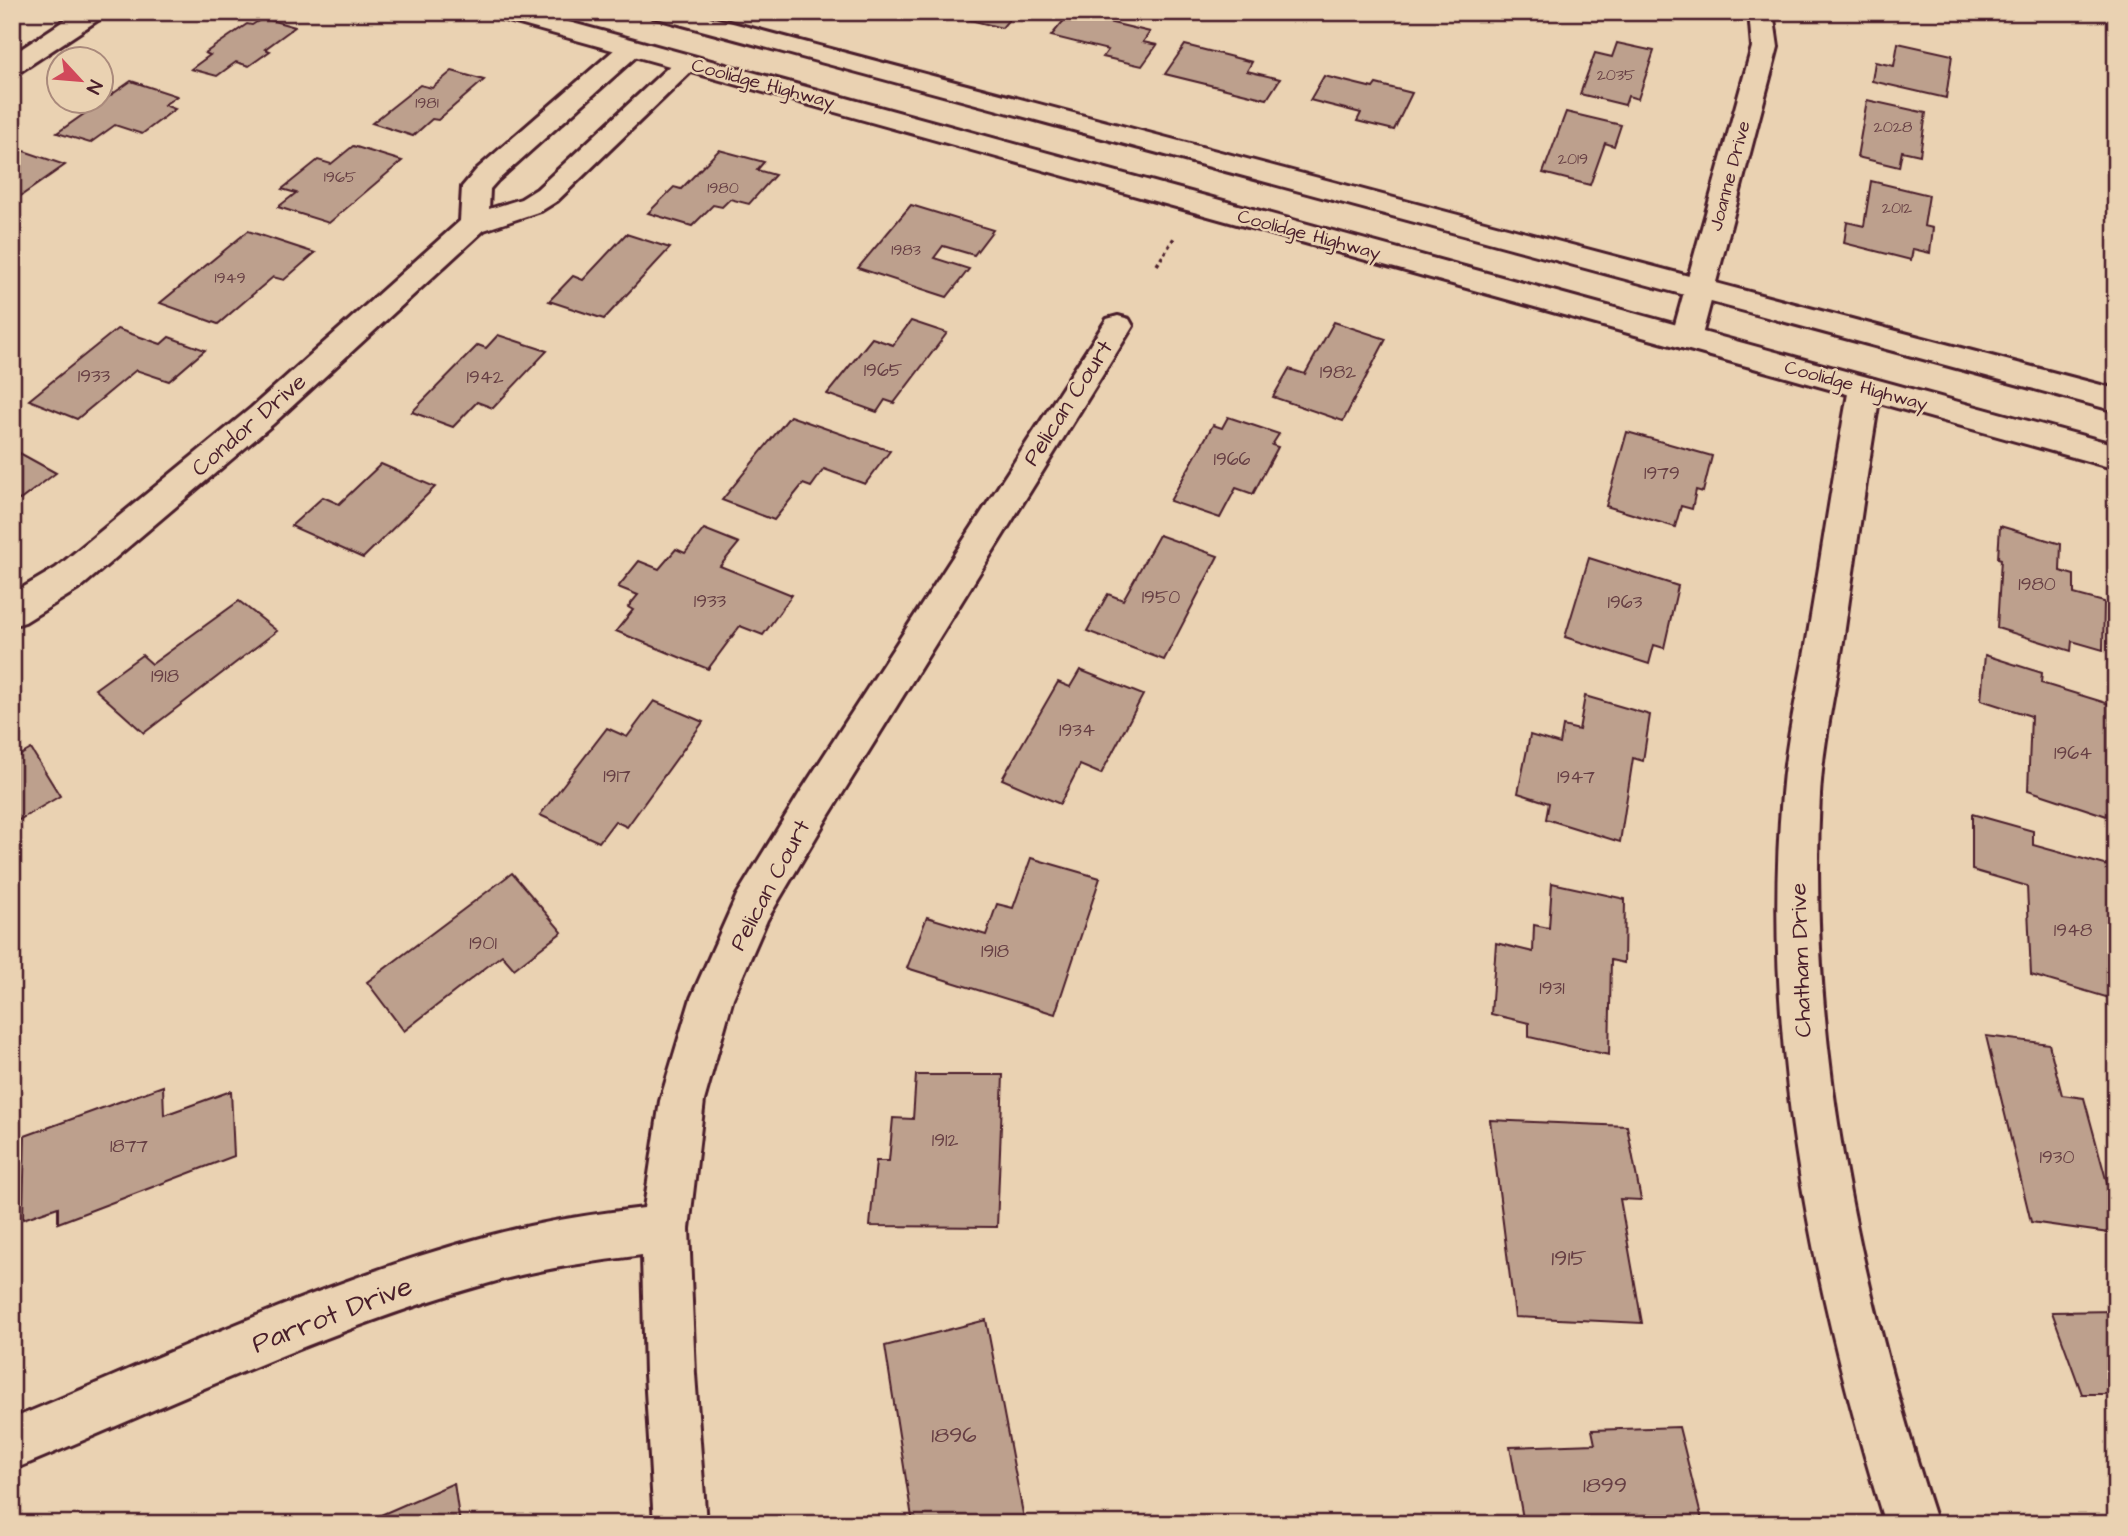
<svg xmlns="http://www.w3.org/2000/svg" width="2128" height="1536" viewBox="0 0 2128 1536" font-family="'Architects Daughter',sans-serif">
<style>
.building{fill:#bda08d;stroke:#4a1f2b;stroke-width:2}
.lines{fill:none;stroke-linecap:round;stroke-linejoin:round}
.minor-casing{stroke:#4a1f2b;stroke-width:6}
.secondary-casing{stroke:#4a1f2b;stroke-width:6}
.path{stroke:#4a1f2b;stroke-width:3.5;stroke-dasharray:3.5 3.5;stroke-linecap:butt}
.minor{fill:#ead2b2;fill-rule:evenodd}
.secondary{fill:#ead2b2;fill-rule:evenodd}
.labels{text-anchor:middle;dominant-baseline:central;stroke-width:5;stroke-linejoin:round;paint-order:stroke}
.far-number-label{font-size:16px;fill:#673f44}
.far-street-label{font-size:19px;fill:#4a1f2b;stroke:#ead2b2}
.number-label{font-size:19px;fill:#673f44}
.street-label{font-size:23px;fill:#4a1f2b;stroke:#ead2b2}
.near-number-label{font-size:23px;fill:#673f44}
.near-street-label{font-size:28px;fill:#4a1f2b;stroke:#ead2b2}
</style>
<rect width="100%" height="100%" fill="#ead2b2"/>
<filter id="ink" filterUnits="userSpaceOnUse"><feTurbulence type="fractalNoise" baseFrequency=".0143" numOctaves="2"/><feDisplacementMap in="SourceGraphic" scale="14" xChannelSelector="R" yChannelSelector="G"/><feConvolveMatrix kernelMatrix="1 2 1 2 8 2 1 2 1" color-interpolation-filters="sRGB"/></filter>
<g filter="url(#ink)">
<g class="building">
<polygon points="938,12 1015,12 1002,28"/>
<polygon points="1070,13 1150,32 1143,42 1157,45 1142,66 1103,57 1108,50 1051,36"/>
<polygon points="263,18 295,27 265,49 270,51 249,66 236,62 217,76 191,69 210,55 205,53 247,24 252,25"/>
<polygon points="1617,43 1654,51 1638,99 1628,96 1625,105 1580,94 1595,53 1612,57"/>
<polygon points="1898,43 1952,55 1946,98 1872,81 1875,62 1894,66"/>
<polygon points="1185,45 1252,62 1247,71 1280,79 1267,99 1165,74"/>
<polygon points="452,71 484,80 438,120 432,119 413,136 372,123 420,85 432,88"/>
<polygon points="1324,76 1373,88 1376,84 1412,93 1394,130 1357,121 1361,113 1310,100"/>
<polygon points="131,81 177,96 164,105 175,109 142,134 115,125 90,143 57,133"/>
<polygon points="1867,100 1926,113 1920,155 1902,151 1899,167 1857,157"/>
<polygon points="1566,112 1621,125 1614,146 1605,143 1590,185 1543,173"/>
<polygon points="353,146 402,161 329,223 278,207 296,193 282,189 318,160 331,164"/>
<polygon points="12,147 65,165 12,202"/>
<polygon points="719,150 764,162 757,170 775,175 749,204 730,199 722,207 713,205 692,226 648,213 674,187 681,189"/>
<polygon points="1871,181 1929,195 1924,226 1933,228 1930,253 1913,249 1911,260 1844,243 1847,222 1864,226"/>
<polygon points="911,205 993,230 974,255 943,246 934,258 969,269 947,297 858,268"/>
<polygon points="248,231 315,253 284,280 273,277 218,324 160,303"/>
<polygon points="626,234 670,248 604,319 549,301 573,276 583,280"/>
<polygon points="911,321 947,333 894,403 885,400 877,412 827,394 872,338 893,345"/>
<polygon points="1334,322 1386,339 1343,421 1273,397 1289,369 1305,374"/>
<polygon points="117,329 161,344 169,337 205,350 169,381 136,370 77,419 29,400"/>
<polygon points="498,335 547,351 493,408 477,402 453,427 412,412 478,345 486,348"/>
<polygon points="790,416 890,451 865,484 824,469 811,487 803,484 774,520 722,500"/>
<polygon points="1228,417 1279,434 1272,445 1278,447 1253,494 1236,488 1220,518 1170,501 1213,425 1222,428"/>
<polygon points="1627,432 1712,456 1703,492 1696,490 1692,509 1681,506 1675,527 1606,506"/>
<polygon points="16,451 56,473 20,500 15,498 12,501 12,454"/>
<polygon points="381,464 435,487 363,558 291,526 323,497 339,504"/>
<polygon points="2000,526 2061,544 2060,571 2074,575 2074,594 2104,602 2103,650 2072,641 2071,651 1997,628 2001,559 1998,558"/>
<polygon points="704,529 739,543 720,566 792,595 763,635 740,626 708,669 616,631 633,610 628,607 638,595 618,587 639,561 659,569 676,549 685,553"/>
<polygon points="1159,535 1218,556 1164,660 1087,631 1108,594 1123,600"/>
<polygon points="1589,558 1678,586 1664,648 1654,645 1649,664 1565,637"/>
<polygon points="239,601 277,631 144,733 95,689 142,655 152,664"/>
<polygon points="1985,655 2042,673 2041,683 2116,706 2116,819 2028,790 2031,716 1981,700"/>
<polygon points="1080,670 1143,695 1101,774 1080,765 1060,804 1002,779 1058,682 1070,687"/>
<polygon points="1585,696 1650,715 1643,761 1633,758 1620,842 1546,819 1549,803 1518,793 1530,735 1560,744 1563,726 1579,730"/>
<polygon points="654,701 703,722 627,827 615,821 599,842 540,815 607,728 627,737"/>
<polygon points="31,749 60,796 12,824 12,760"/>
<polygon points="1972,814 2033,831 2033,845 2116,868 2116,1000 2031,975 2027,886 1972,870"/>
<polygon points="1031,858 1100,878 1055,1014 907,968 927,917 986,935 997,904 1013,908"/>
<polygon points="512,873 562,932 514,969 502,955 404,1031 367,982"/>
<polygon points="1552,883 1625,899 1624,963 1611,960 1609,1055 1529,1037 1529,1023 1491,1014 1496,943 1533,952 1534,925 1549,928"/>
<polygon points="1986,1036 2049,1044 2062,1095 2084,1098 2116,1216 2116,1234 2031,1222"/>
<polygon points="916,1075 1003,1075 997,1227 870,1226 876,1161 889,1161 893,1118 913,1119"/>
<polygon points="163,1086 164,1115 231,1091 234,1156 58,1223 58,1207 23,1219 25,1136"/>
<polygon points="1490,1120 1627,1126 1641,1200 1620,1199 1642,1323 1515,1317"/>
<polygon points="2116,1311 2116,1412 2109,1394 2082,1394 2052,1312"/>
<polygon points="986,1320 1025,1524 913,1524 885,1346"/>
<polygon points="1679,1427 1703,1524 1524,1524 1510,1447 1595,1444 1592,1430"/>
<polygon points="454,1483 460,1524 374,1524 374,1518"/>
</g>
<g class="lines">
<g class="minor-casing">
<g id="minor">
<polygon points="77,12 99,12 101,15 98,20 21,71 12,74 12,55"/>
<polygon points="1749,12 1773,12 1778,47 1701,339 1697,346 1686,349 1675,346 1671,339 1752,47"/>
<polygon points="631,40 640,43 644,48 640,53 497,181 490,189 489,209 521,199 537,189 678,58 687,55 696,58 700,63 557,201 541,211 484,230 273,424 80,588 25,622 12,626 12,594 56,568 251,408 460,221 462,187 477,169 622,43"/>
<path d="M1118 316 1129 319 1133 326 829 815 767 920 733 998 704 1101 689 1229 695 1374 706 1524H654L645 1374 642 1255C590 1262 537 1269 486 1284 323 1330 168 1406 12 1470V1419C166 1355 327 1279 488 1236 539 1222 592 1214 644 1208L660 1101 691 998 737 895 801 791 1107 319Z"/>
<path d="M1865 377 1876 380 1881 388C1867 470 1856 552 1844 635 1836 688 1823 741 1820 795 1807 1046 1860 1287 1937 1524H1885C1812 1287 1761 1043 1782 794 1786 740 1799 687 1808 634 1822 552 1834 470 1849 388L1854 380Z"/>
</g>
</g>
<g class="secondary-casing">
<g id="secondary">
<polygon points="491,12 532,12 2116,445 2116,469 494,17"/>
<polygon points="650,12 691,12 2116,389 2116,411 653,17"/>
</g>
</g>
<polyline class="path" points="1157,265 1174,238"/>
<use href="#minor" class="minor"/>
<use href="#secondary" class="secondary"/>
</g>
</g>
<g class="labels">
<g class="far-number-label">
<text x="1616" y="75">2035</text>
<text x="427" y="103">1981</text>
<text x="1893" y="127">2028</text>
<text x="1573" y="159">2019</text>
<text x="340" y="177">1965</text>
<text x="723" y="188">1980</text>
<text x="1897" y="208">2012</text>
<text x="906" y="250">1983</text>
<text x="230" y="278">1949</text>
</g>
<g class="far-street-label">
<text transform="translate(763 84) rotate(15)">Coolidge Highway</text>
<text transform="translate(1730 176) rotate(-75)">Joanne Drive</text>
<text transform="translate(1309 235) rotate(15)">Coolidge Highway</text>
<text transform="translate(1856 386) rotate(15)">Coolidge Highway</text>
</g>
<g class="number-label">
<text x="883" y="370">1965</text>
<text x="1338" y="372">1982</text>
<text x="94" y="376">1933</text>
<text x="485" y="377">1942</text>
<text x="1232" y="459">1966</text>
<text x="1662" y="473">1979</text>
<text x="2037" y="584">1980</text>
<text x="1161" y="597">1950</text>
<text x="710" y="601">1933</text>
<text x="1625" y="602">1963</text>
<text x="165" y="676">1918</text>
<text x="1077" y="730">1934</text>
<text x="2073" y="753">1964</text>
<text x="617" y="776">1917</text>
<text x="1576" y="777">1947</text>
<text x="2073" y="930">1948</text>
<text x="483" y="943">1901</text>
<text x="995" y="951">1918</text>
<text x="1552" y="988">1931</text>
<text x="945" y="1140">1912</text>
<text x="129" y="1146">1877</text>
<text x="2057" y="1157">1930</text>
</g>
<g class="street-label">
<text transform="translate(1068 403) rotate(-57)">Pelican Court</text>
<text transform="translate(249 425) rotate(-41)">Condor Drive</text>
<text transform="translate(770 885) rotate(-62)">Pelican Court</text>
<text transform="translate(1801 960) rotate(-92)">Chatham Drive</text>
</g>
<g class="near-number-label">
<text x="1569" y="1258">1915</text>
<text x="954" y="1435">1896</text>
<text x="1605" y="1485">1899</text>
</g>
<g class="near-street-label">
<text transform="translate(332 1315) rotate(-21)">Parrot Drive</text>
</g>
</g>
<rect width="2128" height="1536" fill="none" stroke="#ead2b2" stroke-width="42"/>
<rect x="21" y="21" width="2086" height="1494" fill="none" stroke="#4a1f2b" stroke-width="2.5" filter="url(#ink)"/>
<g transform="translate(80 80) rotate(116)"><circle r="33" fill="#ead2b2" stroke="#aa8a7c" stroke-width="2"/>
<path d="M0-5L12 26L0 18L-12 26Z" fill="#d1495b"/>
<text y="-10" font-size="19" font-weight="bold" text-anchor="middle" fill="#4a1f2b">N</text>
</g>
</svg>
